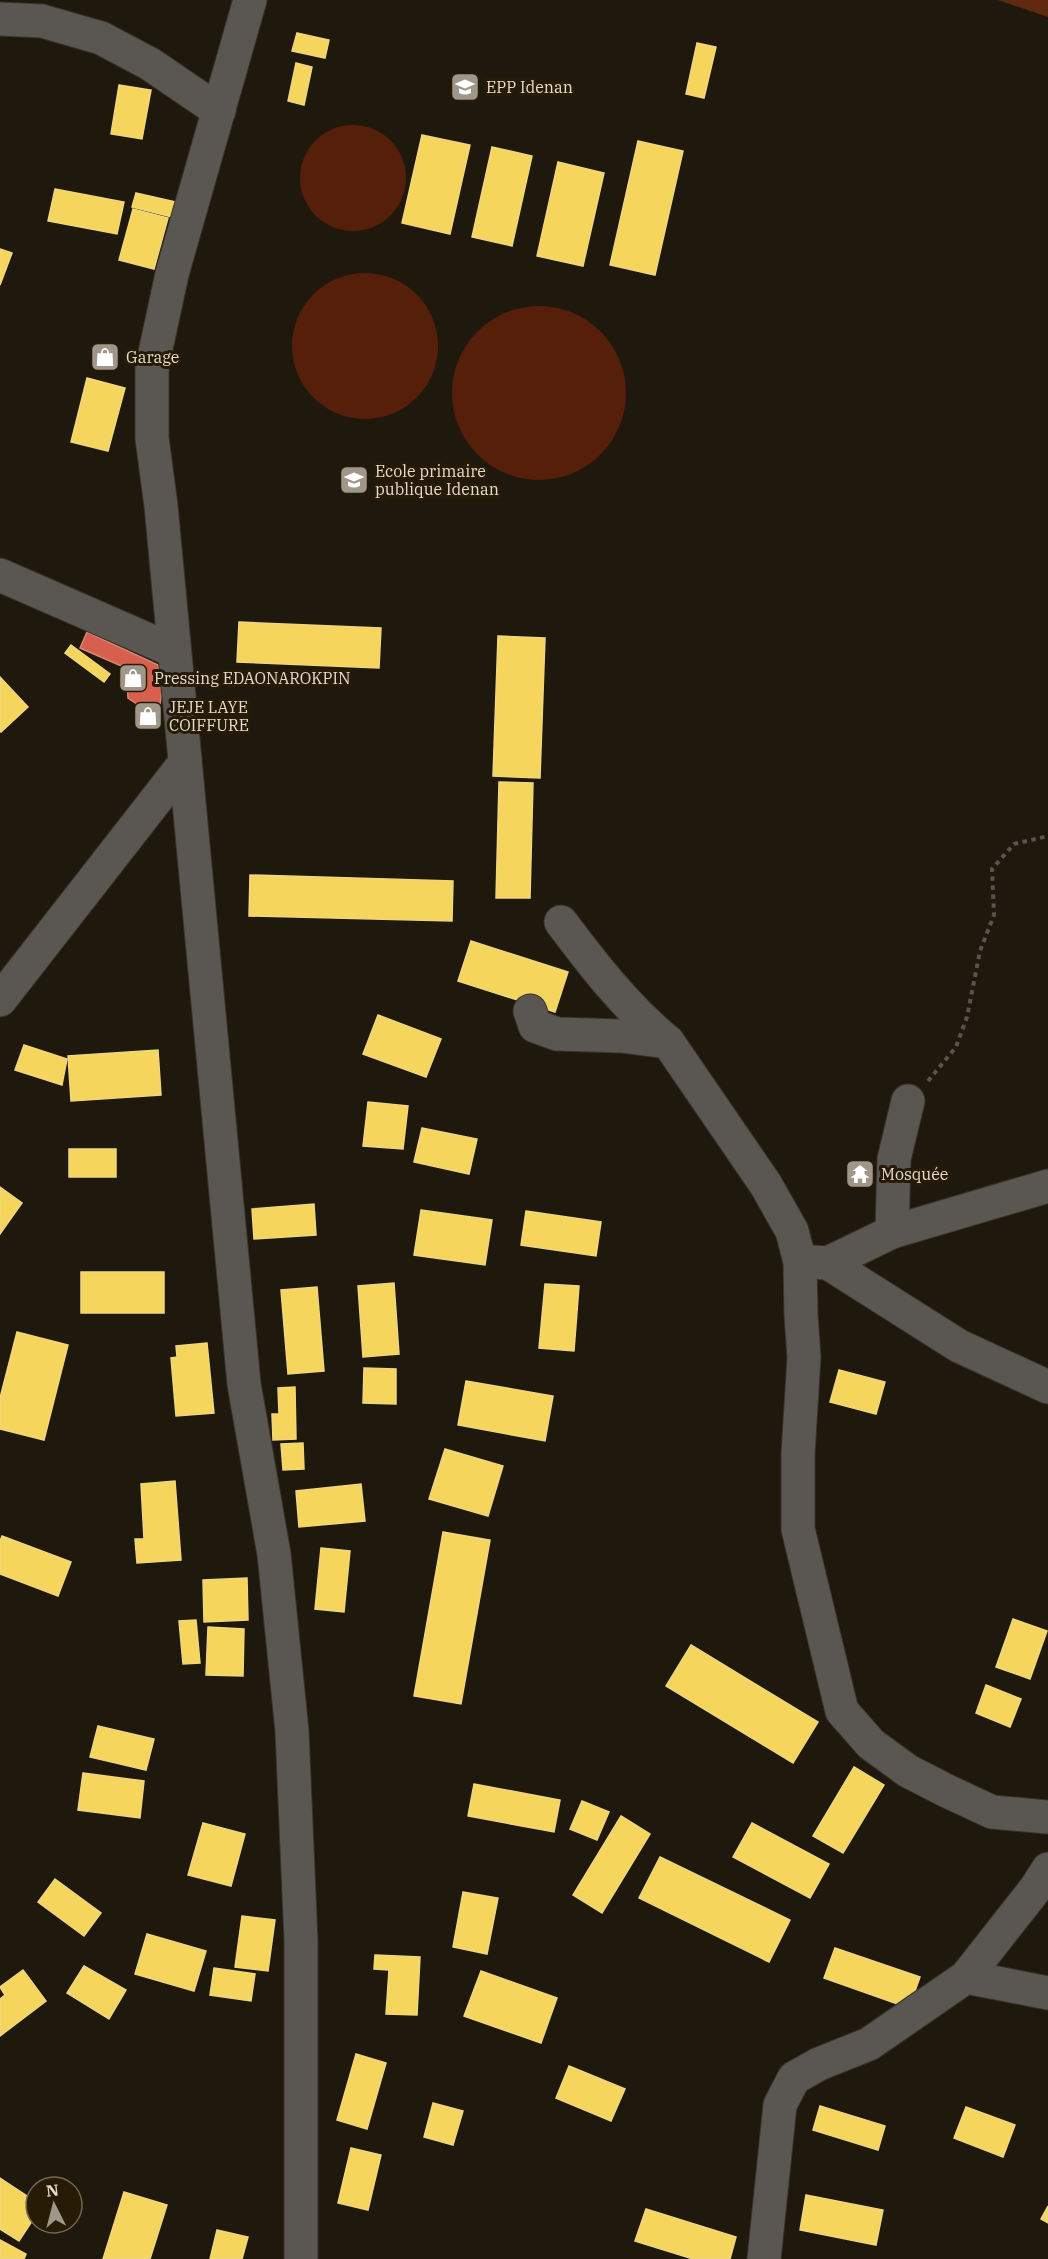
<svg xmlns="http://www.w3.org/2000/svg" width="1048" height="2259" viewBox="0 0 1048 2259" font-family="'IBM Plex Serif',serif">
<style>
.green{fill:#551f09}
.forest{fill:#622911}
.homes{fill:#f6d55c;stroke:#f0d77e;stroke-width:1.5}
.shops{fill:#d6604d;stroke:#da8574;stroke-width:1.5}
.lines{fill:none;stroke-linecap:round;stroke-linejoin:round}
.minor-casing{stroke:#39332a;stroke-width:35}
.path{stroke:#58544e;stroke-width:4;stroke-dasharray:4.5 4.5;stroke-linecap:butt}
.minor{stroke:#5a5753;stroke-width:33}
.labels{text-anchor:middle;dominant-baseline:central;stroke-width:6;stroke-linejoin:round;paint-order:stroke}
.poi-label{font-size:16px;fill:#e3dbce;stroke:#271b05;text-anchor:start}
</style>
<rect width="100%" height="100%" fill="#1f190d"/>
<g class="green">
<circle cx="353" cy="178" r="53"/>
<circle cx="365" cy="346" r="73"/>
<circle cx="539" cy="393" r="87"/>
</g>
<polygon class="forest" points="998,0 1048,0 1048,17"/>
<g class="homes">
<polygon points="297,33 329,40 325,58 292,51"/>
<polygon points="697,43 716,47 704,98 686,94"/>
<polygon points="296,63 312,67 304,105 288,101"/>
<polygon points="119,85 151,90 142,139 111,134"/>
<polygon points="422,135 470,145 450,234 402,223"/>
<polygon points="638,141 683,151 655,275 610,265"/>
<polygon points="492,147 532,156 512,246 472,237"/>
<polygon points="558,162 604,173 583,266 537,256"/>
<polygon points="55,189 124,202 117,234 48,221"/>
<polygon points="136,193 176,202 172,217 132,207"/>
<polygon points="133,209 168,218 154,269 119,260"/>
<polygon points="0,249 12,253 0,285"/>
<polygon points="87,378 125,388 108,451 71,442"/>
<polygon points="239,622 381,628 379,668 237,662"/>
<polygon points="498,636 545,638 540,778 493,776"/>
<polygon points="71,645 110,674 104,682 65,653"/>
<polygon points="0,677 28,707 1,732 0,730"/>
<polygon points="499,782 533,783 530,898 496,898"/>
<polygon points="250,875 453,881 452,921 249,916"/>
<polygon points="471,941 568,972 555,1012 458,981"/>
<polygon points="378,1015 441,1039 426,1077 363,1054"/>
<polygon points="24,1045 67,1059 62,1085 15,1070"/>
<polygon points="158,1050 161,1095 71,1101 68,1056"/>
<polygon points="368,1102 408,1106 403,1149 363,1146"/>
<polygon points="422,1128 477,1139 469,1174 414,1162"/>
<rect x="69" y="1149" width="47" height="28"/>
<polygon points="0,1187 22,1203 0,1234"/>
<polygon points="314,1204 316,1235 254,1239 252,1209"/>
<polygon points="421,1210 492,1220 485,1265 414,1255"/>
<polygon points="526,1211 601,1222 596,1256 521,1245"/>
<rect x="81" y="1272" width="83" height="41"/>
<polygon points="394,1283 399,1354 363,1357 358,1286"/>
<polygon points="545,1284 579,1286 574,1351 539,1348"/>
<polygon points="317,1287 324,1371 288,1374 281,1290"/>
<polygon points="17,1332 68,1345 44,1440 0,1429 0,1398"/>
<polygon points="207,1343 214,1413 176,1416 171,1358 177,1357 176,1346"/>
<polygon points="364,1368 396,1369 396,1404 363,1403"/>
<polygon points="839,1370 885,1382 876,1414 830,1402"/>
<polygon points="466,1381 553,1396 545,1441 458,1425"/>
<polygon points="295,1387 296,1439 273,1440 272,1414 279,1414 278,1388"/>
<polygon points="303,1443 304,1469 283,1470 281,1444"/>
<polygon points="445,1449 503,1466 488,1516 429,1499"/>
<polygon points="175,1481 181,1560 137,1563 135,1539 144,1539 141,1484"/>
<polygon points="361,1484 365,1521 299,1527 296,1491"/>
<polygon points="443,1532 490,1540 461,1704 414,1696"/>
<polygon points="2,1536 71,1562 58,1596 0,1574 0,1541"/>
<polygon points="321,1548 350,1551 344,1612 315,1609"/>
<polygon points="247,1578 248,1620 204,1622 203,1580"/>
<polygon points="1013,1619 1047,1631 1030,1679 996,1667"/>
<polygon points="196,1620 200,1663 183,1664 179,1621"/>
<polygon points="208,1627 244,1629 243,1676 206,1675"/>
<polygon points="691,1645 818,1722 793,1763 666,1686"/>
<polygon points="986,1685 1021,1699 1010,1727 976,1713"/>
<polygon points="98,1726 154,1739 146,1770 90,1757"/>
<polygon points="854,1767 884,1785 843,1853 813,1836"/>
<polygon points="83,1773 144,1781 140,1818 78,1810"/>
<polygon points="474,1784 560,1800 554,1832 468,1816"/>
<polygon points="582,1801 609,1812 597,1840 570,1829"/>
<polygon points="621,1816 650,1834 602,1913 573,1895"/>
<polygon points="203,1823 245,1834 231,1886 188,1875"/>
<polygon points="752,1823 829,1864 810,1898 733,1857"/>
<polygon points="660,1857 790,1920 769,1962 639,1898"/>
<polygon points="55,1879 101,1913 84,1936 38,1902"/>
<polygon points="463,1892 498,1898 487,1954 453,1947"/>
<polygon points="242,1916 275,1920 268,1971 235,1967"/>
<polygon points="147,1934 206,1951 194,1991 135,1974"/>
<polygon points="835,1948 920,1977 909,2008 824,1978"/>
<polygon points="375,1955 420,1957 417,2015 386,2014 389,1970 374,1969"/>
<polygon points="84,1966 126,1990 109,2019 67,1993"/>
<polygon points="214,1968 255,1974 251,2001 210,1995"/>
<polygon points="23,1970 46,2001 0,2036 0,1999 5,1995 0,1987"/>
<polygon points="481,1971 557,1998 541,2043 464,2016"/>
<polygon points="356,2054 386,2063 367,2129 337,2120"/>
<polygon points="569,2066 625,2089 611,2121 556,2098"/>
<polygon points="433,2103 463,2111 453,2145 424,2137"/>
<polygon points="820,2106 885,2126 878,2150 813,2130"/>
<polygon points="966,2107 1015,2125 1003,2157 954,2138"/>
<polygon points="351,2148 381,2155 368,2210 338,2203"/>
<polygon points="0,2178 36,2202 36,2215 19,2241 0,2229"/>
<polygon points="124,2192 167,2205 150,2259 103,2259"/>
<polygon points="806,2195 883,2210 876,2245 800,2230"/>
<polygon points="1048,2206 1048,2223 1041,2219"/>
<polygon points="646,2209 736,2237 730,2259 693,2259 635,2241"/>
<polygon points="217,2230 248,2237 242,2259 210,2259"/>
<polygon points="0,2240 26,2254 24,2259 0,2259"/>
</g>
<polygon class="shops" points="87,632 158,665 162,691 158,718 128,698 126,668 80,648"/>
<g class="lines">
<g class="minor-casing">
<g id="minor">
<polyline points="250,0 172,274 152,367 152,438 161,506 244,1384 274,1554 292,1731 301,1941 301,2259"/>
<polyline points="0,19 42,21 101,38 150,64 219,111"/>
<polyline points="0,575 174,651"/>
<path d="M561 922C594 966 625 1006 668 1042L766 1185 792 1231 800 1262 801 1315 804 1357 798 1454V1529L842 1711 871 1744 908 1771 947 1791 992 1812 1048 1817"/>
<polyline points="0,1000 184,764"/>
<polyline points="530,1011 535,1026 557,1034 621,1036 668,1042"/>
<polyline points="892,1232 1048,1186"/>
<polyline points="811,1262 828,1263 892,1232 894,1159 908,1101"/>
<polyline points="828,1263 959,1346 1048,1387"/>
<polyline points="966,1977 1048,1993"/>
<polyline points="764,2259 780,2105 794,2078 819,2064 869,2044 966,1977 1036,1888 1048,1869"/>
</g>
</g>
<polyline class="path" points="928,1081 956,1047 967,1017 980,951 994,915 992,869 1014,844 1048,836"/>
<use href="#minor" class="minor"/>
</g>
<defs>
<g id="school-square" transform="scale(1.5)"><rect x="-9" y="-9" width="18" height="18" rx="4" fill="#9e978a" stroke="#271b05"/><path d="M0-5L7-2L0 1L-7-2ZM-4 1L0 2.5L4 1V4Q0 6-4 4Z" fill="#fff"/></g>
<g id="shop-square" transform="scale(1.5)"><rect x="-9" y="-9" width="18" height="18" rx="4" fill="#9e978a" stroke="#271b05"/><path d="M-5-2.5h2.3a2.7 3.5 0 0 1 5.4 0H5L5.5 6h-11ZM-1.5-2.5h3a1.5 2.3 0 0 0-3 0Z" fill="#fff"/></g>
<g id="temple-square" transform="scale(1.5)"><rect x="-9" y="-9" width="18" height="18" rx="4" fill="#9e978a" stroke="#271b05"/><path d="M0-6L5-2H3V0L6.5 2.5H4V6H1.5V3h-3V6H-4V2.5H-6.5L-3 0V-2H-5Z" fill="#fff"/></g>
</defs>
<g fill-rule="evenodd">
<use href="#school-square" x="465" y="87"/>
<use href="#shop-square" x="105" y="357"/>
<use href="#school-square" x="354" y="480"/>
<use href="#shop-square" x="133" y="678"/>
<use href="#shop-square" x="148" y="716"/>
<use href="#temple-square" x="860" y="1174"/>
</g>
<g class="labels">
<g class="poi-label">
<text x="486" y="87">EPP Idenan</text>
<text x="126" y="357">Garage</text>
<text x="375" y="471">Ecole primaire<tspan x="375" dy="18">publique Idenan</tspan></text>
<text x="154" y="678">Pressing EDAONAROKPIN</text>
<text x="169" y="707">JEJE LAYE<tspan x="169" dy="18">COIFFURE</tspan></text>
<text x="881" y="1174">Mosquée</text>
</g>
</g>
<g transform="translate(54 2205) rotate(354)"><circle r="28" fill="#271b05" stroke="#726855" stroke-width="1.5"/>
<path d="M0-4.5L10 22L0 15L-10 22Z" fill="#9e978a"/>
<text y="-9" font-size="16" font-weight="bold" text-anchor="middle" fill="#e3dbce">N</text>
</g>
</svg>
